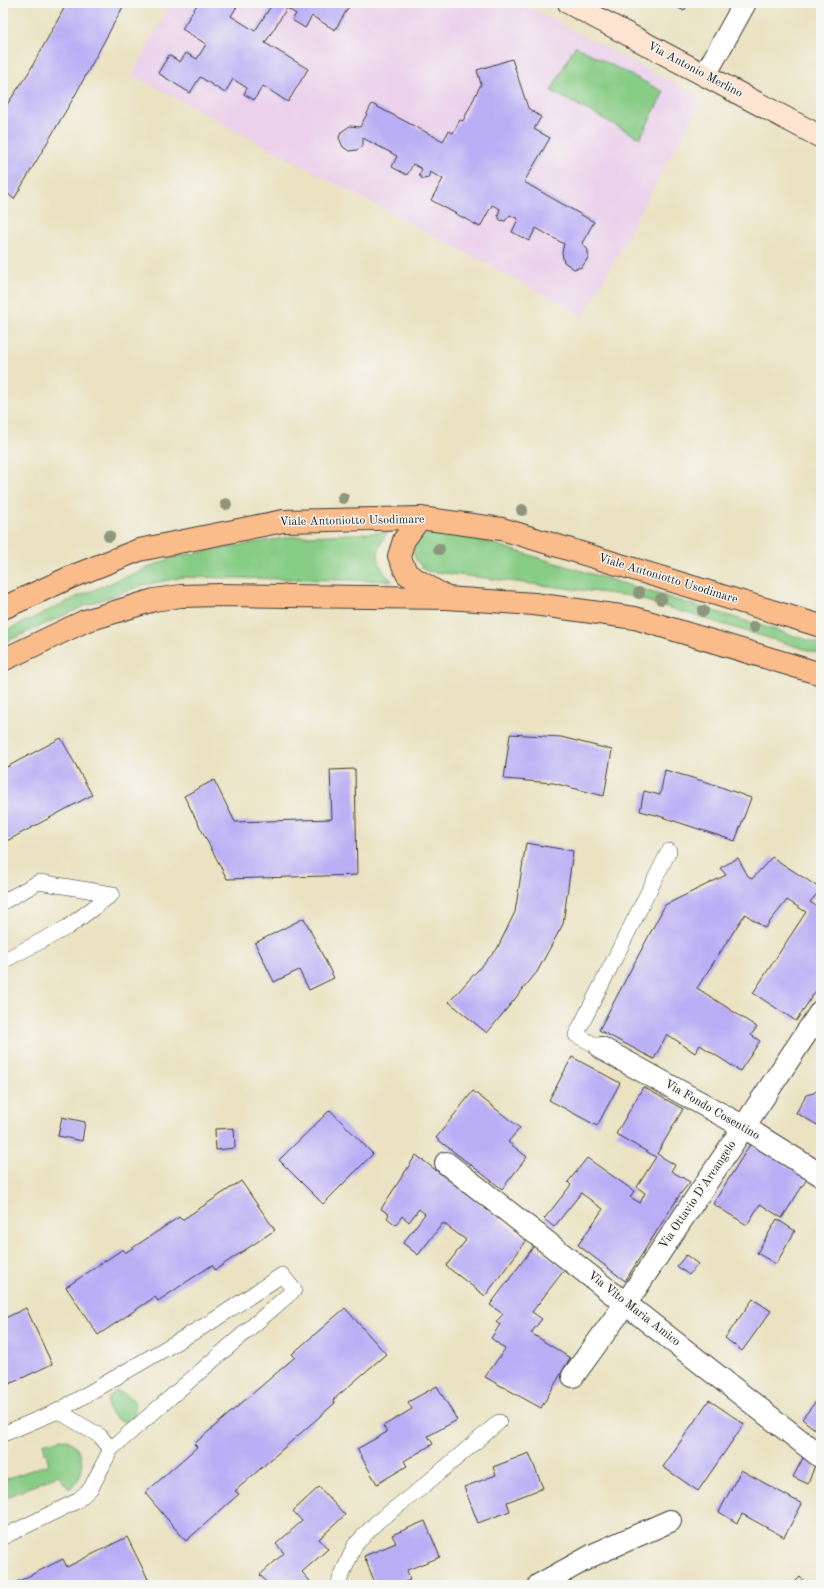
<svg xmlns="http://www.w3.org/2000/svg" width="824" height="1588" viewBox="0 0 824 1588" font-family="'Old Standard TT',serif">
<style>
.built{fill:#ebd1eb}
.green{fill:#87cc85;stroke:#527450}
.building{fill:#b9adf5}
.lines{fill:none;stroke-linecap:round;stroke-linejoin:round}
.service-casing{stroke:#3b3a35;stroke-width:16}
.minor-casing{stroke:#3b3a35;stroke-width:24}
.secondary-casing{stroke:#3b3a35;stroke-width:24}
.primary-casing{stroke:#3b3a35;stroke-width:24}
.service{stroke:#fff;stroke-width:15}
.minor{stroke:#fff;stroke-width:22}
.secondary{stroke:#fde4d0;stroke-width:22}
.primary{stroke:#f9bc8a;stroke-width:22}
.tree{fill:#8d977b}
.labels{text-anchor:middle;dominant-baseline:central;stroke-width:3;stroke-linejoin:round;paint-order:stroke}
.street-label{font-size:12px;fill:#1c1c1c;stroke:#f6f6f2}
</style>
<rect width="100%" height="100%" fill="#f6f6f2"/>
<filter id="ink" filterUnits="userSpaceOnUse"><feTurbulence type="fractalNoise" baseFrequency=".025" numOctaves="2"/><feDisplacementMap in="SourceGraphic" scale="8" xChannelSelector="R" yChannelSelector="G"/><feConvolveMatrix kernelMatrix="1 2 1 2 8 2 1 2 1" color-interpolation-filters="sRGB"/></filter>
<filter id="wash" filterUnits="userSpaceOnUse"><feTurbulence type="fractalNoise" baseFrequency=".012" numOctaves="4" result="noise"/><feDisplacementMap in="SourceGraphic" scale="16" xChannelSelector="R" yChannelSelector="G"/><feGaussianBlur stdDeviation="0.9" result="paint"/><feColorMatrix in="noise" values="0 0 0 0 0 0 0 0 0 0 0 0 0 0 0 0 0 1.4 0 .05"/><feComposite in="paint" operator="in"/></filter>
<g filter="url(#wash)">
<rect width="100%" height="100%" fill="#eae2c1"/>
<polygon class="built" points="171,3 521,3 702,98 584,316 132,75"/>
<g class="green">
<polygon points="575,46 664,92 640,138 551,91"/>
<path d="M388 532C374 551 375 565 392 581L183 577 144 585 87 605 3 643V632L81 595 174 557 289 537Z"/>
<path d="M430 532 448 533 477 539 821 644V654L630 596 427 571C408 557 410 544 430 532Z"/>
<path d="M116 1391C135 1397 139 1402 132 1421 112 1425 98 1401 116 1391Z"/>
<path d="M61 1439C80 1440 87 1465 78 1480 76 1484 72 1486 69 1489L58 1475 3 1499V1480L49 1464 43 1444Z"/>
</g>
<g id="blocks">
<g class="building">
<polygon points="67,3 125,3 74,97 14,199 3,190 3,108 4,109 29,72"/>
<polygon points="198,3 235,3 238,5 231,16 255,31 273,3 351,3 335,30 312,16 305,28 292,20 296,14 287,8 265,43 308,69 288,102 263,86 254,100 244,94 247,88 233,79 225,93 200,77 190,93 158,73 169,55 180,62 186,53 197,59 206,44 182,29"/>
<polygon points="670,3 689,3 684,11"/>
<polygon points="512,59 528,108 541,117 534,129 550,138 524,182 594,222 582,243 588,250 588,258 582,267 574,269 564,262 562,253 564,244 536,228 529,241 512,232 518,219 510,215 505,221 500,220 498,215 500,209 492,205 480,227 431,200 443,179 430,172 428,178 422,179 419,175 422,169 413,164 407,175 392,167 397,156 363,138 363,146 357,150 349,151 343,147 339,138 341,132 350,126 360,127 372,104 443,141 449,131 453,133 460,120 463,121 481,84 477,70"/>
<polygon points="510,734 561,737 612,750 604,796 553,783 504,779"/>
<polygon points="61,738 92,795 3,843 3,769"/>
<polygon points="355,769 357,875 227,879 184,796 214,780 235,822 332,819 330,770"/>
<polygon points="665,770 710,783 751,798 735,841 656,815 640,811 644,791 660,795"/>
<polygon points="526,843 573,851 563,924 537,972 487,1033 449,1002 497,949 515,912"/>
<polygon points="772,857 821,889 810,902 821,909 821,983 796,1021 753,993 806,912 787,900 765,928 745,914 697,988 757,1027 751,1035 760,1041 740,1071 700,1045 695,1053 667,1034 654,1059 599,1030 665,905 726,875 720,868 738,858 748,876 752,879"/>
<polygon points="304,918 334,978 309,990 299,970 274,982 255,943"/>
<polygon points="572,1057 620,1083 597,1126 549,1100"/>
<polygon points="820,1086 821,1087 821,1127 796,1113 806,1095 814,1093"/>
<polygon points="643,1087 683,1109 657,1154 675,1165 671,1171 690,1182 681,1193 625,1281 578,1245 603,1209 581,1193 554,1227 544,1219 571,1185 568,1182 587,1158 634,1191 630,1197 640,1203 645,1193 637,1187 656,1157 616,1134"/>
<polygon points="473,1091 520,1128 508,1142 527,1157 502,1189 436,1138"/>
<polygon points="330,1110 373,1154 323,1204 279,1160"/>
<polygon points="62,1117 85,1122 82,1141 58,1136"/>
<polygon points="234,1128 235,1148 216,1150 215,1129"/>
<polygon points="751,1143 807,1179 782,1218 760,1204 747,1225 713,1204"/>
<polygon points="416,1155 527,1240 485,1296 446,1266 466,1240 443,1223 418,1255 403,1243 425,1214 419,1209 409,1222 402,1216 396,1225 387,1218 389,1214 381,1209"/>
<polygon points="241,1181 275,1230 215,1270 212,1265 158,1301 155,1297 98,1335 66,1287 123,1249 125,1253 179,1217 182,1220"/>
<polygon points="777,1219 795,1231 776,1264 757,1253"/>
<polygon points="534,1246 565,1269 532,1312 542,1319 531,1333 570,1358 541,1408 485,1377 505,1349 491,1338 500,1325 496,1322 503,1314 490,1305"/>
<polygon points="686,1255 698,1264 689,1275 677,1266"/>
<polygon points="753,1299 771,1311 742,1351 725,1338"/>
<polygon points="26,1308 52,1364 3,1387 3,1319"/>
<polygon points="345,1308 386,1354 333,1400 335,1403 235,1491 239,1494 186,1541 145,1493 197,1447 194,1444 295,1357 292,1354"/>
<polygon points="437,1386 457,1420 428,1436 433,1444 404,1461 407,1466 377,1484 357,1449 387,1432 383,1426 412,1409 408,1402"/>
<polygon points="821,1395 821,1434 802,1419"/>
<polygon points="709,1400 744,1424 698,1491 663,1467"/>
<polygon points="529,1453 543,1488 507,1502 510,1511 478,1523 464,1487 496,1475 493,1467"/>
<polygon points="803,1458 815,1465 808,1484 793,1477"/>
<polygon points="741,1470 802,1504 784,1537 742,1514 737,1523 719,1512"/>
<polygon points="319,1487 345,1515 319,1539 328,1549 302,1572 310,1581 306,1585 269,1585 260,1575 284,1553 276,1544 302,1521 293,1511"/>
<polygon points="425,1521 440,1557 407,1570 410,1580 398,1585 376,1585 364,1556 396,1543 392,1535"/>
<polygon points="127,1537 151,1585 11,1585 63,1559 67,1567"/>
<polygon points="800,1577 807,1585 792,1585"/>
</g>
</g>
</g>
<g filter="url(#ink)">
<use href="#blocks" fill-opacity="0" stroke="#3b3a35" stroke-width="1"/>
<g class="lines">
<g class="service-casing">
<g id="service">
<polyline points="3,902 39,882 112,894 68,927 3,961"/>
<polyline points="601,1048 576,1035 669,851"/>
<polyline points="3,1434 58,1411 100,1436 111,1449"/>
<polyline points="3,1537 77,1501 91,1488 111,1449 294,1290 282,1275 211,1322 58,1411"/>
<polyline points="339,1585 340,1579 355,1545 377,1522 420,1489 499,1422"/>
</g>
</g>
<g class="minor-casing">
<g id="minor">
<polyline points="705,75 745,3"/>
<polyline points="601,1048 744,1127 821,1175"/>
<polyline points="446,1163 821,1457"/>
<polyline points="573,1376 626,1303 821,1011"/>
<polyline points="539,1585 593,1555 670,1521"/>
</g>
</g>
<g class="secondary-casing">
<polyline id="secondary" points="569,3 821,137"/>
</g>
<g class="primary-casing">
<g id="primary">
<polyline points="420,518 404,540 399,556 407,574 447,598"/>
<polyline points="3,608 71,577 139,550 283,521 420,518 502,529 821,626"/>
<polyline points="3,660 85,621 154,600 181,596 219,595 447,598 534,604 635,618 821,674"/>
</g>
</g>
<use href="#service" class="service"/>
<use href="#minor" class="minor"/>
<use href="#secondary" class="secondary"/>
<use href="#primary" class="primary"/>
</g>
<g class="tree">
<circle cx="343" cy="498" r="6"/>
<circle cx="226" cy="504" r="6"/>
<circle cx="522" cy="510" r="6"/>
<circle cx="109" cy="536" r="6"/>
<circle cx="439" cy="549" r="6"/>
<circle cx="639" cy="593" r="6"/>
<circle cx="661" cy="599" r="6"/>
<circle cx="703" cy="611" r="6"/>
<circle cx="754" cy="627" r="6"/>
</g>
</g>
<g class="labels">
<g class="street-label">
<text transform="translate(695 70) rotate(28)">Via Antonio Merlino</text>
<text transform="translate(352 521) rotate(-1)">Viale Antoniotto Usodimare</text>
<text transform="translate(668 579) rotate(17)">Viale Antoniotto Usodimare</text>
<text transform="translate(712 1110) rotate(30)">Via Fondo Cosentino</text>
<text transform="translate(698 1195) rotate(-56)">Via Ottavio D'Arcangelo</text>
<text transform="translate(634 1309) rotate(38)">Via Vito Maria Amico</text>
</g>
</g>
<rect width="824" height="1588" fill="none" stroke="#f6f6f2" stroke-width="16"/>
</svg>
